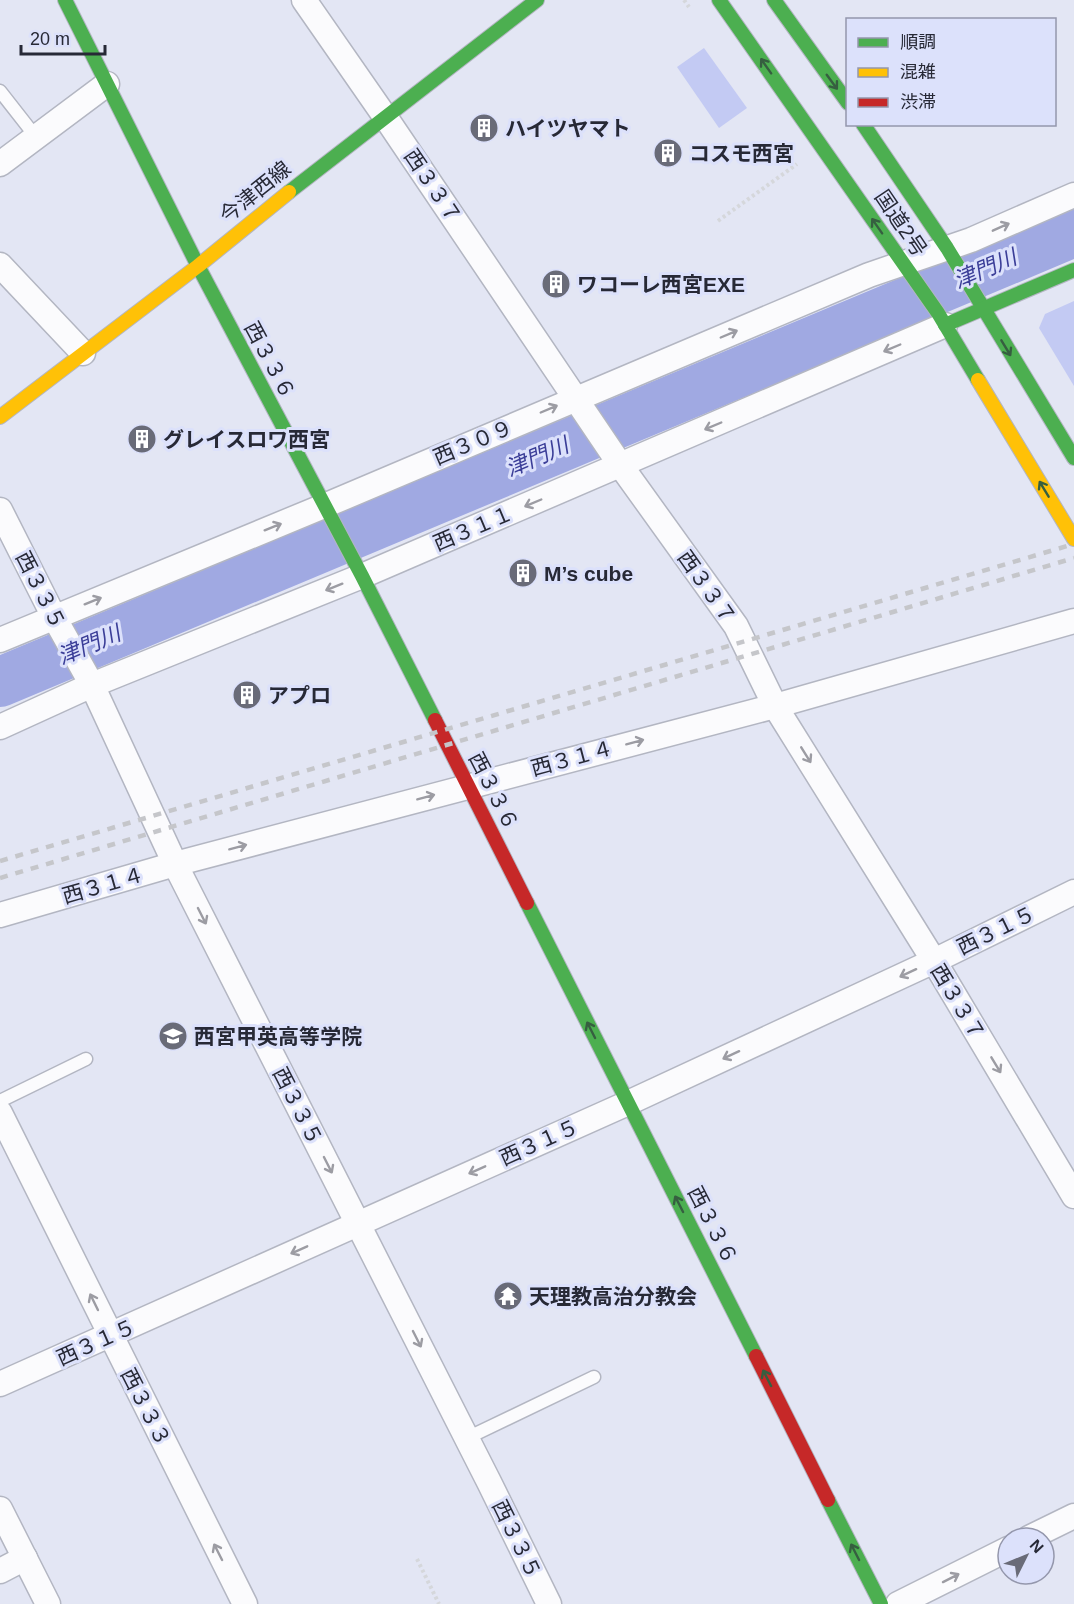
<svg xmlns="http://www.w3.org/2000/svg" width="1074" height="1604" viewBox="0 0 1074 1604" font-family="Arial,'Noto Sans JP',sans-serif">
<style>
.green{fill:#c3caf3}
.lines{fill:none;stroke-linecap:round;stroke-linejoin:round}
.river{stroke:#a0a9e2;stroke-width:50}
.lane-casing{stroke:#b3b6c2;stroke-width:15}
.street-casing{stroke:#b3b6c2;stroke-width:27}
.fast-casing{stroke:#b3b6c2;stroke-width:16}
.slow-casing{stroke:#b3b6c2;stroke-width:16}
.jam-casing{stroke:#b3b6c2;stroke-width:16}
.path{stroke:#d5d7db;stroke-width:4;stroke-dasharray:3 3;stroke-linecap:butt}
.lane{stroke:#fbfbfd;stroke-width:12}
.street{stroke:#fbfbfd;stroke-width:24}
.fast{stroke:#4caf50;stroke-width:14}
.slow{stroke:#ffc107;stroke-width:14}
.jam{stroke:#c62828;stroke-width:14}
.rail{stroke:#c5c6ca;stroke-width:4.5;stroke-dasharray:8 8;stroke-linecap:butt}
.oneway{stroke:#365f40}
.oneway2{stroke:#9c9ca3}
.labels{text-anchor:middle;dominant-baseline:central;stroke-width:6;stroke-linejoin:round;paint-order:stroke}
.poi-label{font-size:21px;font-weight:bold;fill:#272936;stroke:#dce1fb;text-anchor:start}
.street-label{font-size:21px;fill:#272936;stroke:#dce1fb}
.water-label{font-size:22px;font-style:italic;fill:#3b3e98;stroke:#dce1fb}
</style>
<rect width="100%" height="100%" fill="#e3e6f4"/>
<g class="green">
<polygon points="704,48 747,108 719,128 677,67"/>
<polygon points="1074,301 1074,386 1039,328 1045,314"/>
</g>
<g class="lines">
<polyline class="river" points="0,682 1074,232"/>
<g class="lane-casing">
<g id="lane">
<polyline points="0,91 36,137"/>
<polyline points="0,1101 86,1059"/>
<polyline points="467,1438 594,1377"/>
</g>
</g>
<g class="street-casing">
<g id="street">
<polyline points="304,0 386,118 621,466 736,626 775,706 934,961 1074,1196"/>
<polyline points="0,164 107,84"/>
<polyline points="0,265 83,353"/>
<polyline points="0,510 54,617 92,685 175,864 489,1482 549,1604"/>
<polyline points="0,640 324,506 869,275 971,240 1074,195"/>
<polyline points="0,727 92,685 362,576 945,325"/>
<polyline points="0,915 175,864 775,706 1074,621"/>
<polyline points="0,1113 245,1604"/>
<polyline points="0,1384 628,1103 934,961 1074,892"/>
<polyline points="0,1509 48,1604"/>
<polyline points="1029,1538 1074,1516"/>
<polyline points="0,1571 25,1558"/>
<polyline points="898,1604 1008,1549"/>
</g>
</g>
<g class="fast-casing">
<g id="fast">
<polyline points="65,0 198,266 362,576 435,720"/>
<polyline points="719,0 938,313 978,380"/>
<polyline points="774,0 848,103"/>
<polyline points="863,124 947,248 1074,458"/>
<polyline points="289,192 537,0"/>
<polyline points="945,325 1074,270"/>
<polyline points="527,903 756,1356"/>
<polyline points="828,1500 881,1604"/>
</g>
</g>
<g class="slow-casing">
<g id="slow">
<polyline points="978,380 1074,539"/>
<polyline points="0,417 198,266 289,192"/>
</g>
</g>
<g class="jam-casing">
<g id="jam">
<polyline points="435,720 527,903"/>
<polyline points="756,1356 828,1500"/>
</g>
</g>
<g class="path">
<polyline points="684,0 689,7"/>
<polyline points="718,221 797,164"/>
<polyline points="417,1559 439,1604"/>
</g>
<use href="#lane" class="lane"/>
<use href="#street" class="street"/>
<use href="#fast" class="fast"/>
<use href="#slow" class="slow"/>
<use href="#jam" class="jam"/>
<g class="rail">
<polyline points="0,861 1074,544"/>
<polyline points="0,878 1074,558"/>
</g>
</g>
<defs><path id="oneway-shaft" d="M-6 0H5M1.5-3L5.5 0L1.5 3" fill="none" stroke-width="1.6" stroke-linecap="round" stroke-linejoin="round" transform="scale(1.5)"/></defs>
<g class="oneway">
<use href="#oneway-shaft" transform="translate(766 66) rotate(-125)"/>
<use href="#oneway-shaft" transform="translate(832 82) rotate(54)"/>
<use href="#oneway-shaft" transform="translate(877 226) rotate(-125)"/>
<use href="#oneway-shaft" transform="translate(1006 348) rotate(59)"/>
<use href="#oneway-shaft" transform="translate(1044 489) rotate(-121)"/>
<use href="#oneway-shaft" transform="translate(591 1030) rotate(-117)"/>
<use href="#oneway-shaft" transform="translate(679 1204) rotate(-117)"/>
<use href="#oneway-shaft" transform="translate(767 1378) rotate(-117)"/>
<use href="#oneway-shaft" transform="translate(855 1552) rotate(-117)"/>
</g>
<g class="oneway2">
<use href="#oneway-shaft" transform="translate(1001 227) rotate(-24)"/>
<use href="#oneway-shaft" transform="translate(729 334) rotate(-23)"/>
<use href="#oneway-shaft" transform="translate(892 348) rotate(157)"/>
<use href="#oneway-shaft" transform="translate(549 409) rotate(-23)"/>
<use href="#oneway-shaft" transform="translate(713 426) rotate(157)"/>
<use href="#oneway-shaft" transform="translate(533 503) rotate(157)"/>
<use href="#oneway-shaft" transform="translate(273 527) rotate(-22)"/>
<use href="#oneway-shaft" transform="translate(334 587) rotate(158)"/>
<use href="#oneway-shaft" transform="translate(93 601) rotate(-22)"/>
<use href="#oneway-shaft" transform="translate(635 742) rotate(-15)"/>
<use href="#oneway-shaft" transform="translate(806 755) rotate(58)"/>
<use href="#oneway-shaft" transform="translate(426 797) rotate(-15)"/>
<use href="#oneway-shaft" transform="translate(238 847) rotate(-15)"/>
<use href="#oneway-shaft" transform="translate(202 916) rotate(63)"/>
<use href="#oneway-shaft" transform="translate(908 973) rotate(155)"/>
<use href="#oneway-shaft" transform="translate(731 1055) rotate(155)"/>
<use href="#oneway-shaft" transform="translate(996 1065) rotate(59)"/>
<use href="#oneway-shaft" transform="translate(328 1165) rotate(63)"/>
<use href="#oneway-shaft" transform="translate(477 1170) rotate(156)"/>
<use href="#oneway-shaft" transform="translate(299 1250) rotate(156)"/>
<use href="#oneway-shaft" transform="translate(94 1302) rotate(-116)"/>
<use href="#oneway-shaft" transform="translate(417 1339) rotate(63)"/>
<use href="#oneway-shaft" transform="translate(218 1552) rotate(-117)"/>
<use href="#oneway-shaft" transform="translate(951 1578) rotate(-27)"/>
</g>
<defs>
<g id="building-disc" transform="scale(1.5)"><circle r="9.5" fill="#696b78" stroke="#dce1fb"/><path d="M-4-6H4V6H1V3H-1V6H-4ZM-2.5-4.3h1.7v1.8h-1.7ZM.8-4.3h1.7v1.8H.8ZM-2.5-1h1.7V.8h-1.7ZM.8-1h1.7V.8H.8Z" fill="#fff"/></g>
<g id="school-disc" transform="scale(1.5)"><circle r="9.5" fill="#696b78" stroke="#dce1fb"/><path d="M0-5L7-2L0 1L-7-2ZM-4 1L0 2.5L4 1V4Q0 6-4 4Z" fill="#fff"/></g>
<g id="temple-disc" transform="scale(1.5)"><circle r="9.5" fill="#696b78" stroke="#dce1fb"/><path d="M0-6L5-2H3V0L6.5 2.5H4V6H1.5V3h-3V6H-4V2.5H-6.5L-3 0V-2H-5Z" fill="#fff"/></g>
</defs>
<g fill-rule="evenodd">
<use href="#building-disc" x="484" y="128"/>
<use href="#building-disc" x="668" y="153"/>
<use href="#building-disc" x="556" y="284"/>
<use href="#building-disc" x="142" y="439"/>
<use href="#building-disc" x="523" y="573"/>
<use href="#building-disc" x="247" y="695"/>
<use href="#school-disc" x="173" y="1036"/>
<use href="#temple-disc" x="508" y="1296"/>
</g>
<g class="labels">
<g class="poi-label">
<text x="505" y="128">ハイツヤマト</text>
<text x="689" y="153">コスモ西宮</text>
<text x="577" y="284">ワコーレ西宮EXE</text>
<text x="163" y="439">グレイスロワ西宮</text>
<text x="544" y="573">M’s cube</text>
<text x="268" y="695">アプロ</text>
<text x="194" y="1036">西宮甲英高等学院</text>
<text x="529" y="1296">天理教高治分教会</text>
</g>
<g class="street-label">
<text transform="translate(433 186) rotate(56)">西３３７</text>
<text transform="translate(255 192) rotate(-39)">今津西線</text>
<text transform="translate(901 223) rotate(56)">国道2号</text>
<text transform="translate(270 360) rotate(62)">西３３６</text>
<text transform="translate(473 442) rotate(-23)">西３０９</text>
<text transform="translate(473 528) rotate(-23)">西３１１</text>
<text transform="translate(707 587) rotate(55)">西３３７</text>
<text transform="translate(41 590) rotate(63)">西３３５</text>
<text transform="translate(572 758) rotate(-15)">西３１４</text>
<text transform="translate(494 791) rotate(63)">西３３６</text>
<text transform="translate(103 885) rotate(-16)">西３１４</text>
<text transform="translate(996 930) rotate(-26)">西３１５</text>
<text transform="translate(958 1002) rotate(59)">西３３７</text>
<text transform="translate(298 1106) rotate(63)">西３３５</text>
<text transform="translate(539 1142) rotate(-24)">西３１５</text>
<text transform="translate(713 1225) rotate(63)">西３３６</text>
<text transform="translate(96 1342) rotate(-24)">西３１５</text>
<text transform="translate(146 1407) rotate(63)">西３３３</text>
<text transform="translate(517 1539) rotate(64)">西３３５</text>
</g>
<g class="water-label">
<text transform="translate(985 269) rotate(-23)">津門川</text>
<text transform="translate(537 457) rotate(-23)">津門川</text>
<text transform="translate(89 645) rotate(-23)">津門川</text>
</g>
</g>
<rect x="846" y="18" width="210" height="108" fill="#dce1fb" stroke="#9497ac" stroke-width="1.5"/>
<rect x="858" y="38" width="30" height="9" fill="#4caf50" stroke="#9497ac" stroke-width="1.5"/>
<text x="900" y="48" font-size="18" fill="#272936">順調</text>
<rect x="858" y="68" width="30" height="9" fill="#ffc107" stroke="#9497ac" stroke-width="1.5"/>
<text x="900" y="78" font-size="18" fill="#272936">混雑</text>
<rect x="858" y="98" width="30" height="9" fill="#c62828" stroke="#9497ac" stroke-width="1.5"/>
<text x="900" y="108" font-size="18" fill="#272936">渋滞</text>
<g transform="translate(1026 1556) rotate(47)"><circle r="28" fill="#dce1fb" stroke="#9497ac" stroke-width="1.5"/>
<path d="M0-4.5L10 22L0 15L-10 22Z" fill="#696b78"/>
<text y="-9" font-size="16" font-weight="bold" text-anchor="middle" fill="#272936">N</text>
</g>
<path d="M21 45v9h84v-9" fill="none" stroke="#272936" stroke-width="3"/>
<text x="30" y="45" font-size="18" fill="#272936" stroke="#dce1fb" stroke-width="4.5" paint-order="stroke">20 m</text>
</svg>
